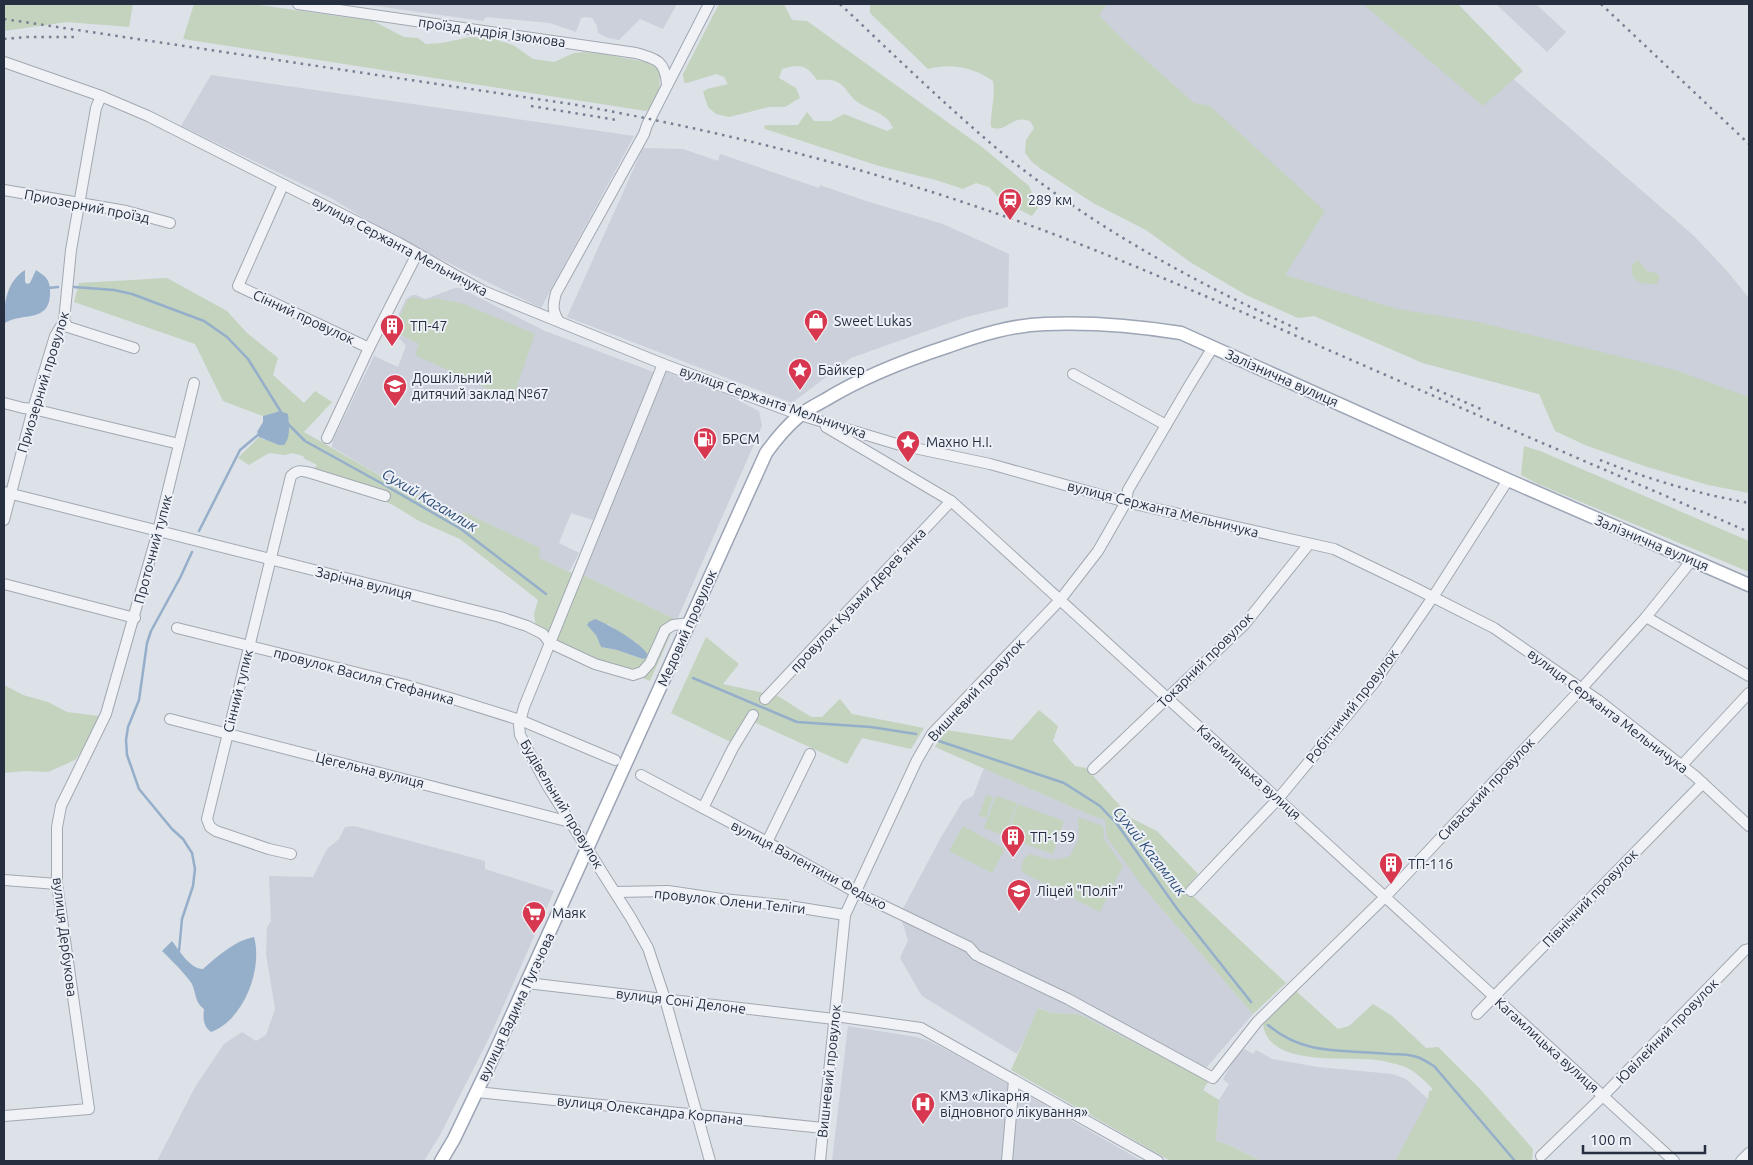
<svg xmlns="http://www.w3.org/2000/svg" width="1753" height="1165" viewBox="0 0 1753 1165" font-family="Ubuntu,sans-serif">
<style>
.built{fill:#cbd0da}
.green{fill:#c3d3be;fill-rule:evenodd}
.water{fill:#95afcb}
.lines{fill:none;stroke-linecap:round;stroke-linejoin:round}
.stream{stroke:#95afcb;stroke-width:2.5}
.minor-casing{stroke:#a2a8b2;stroke-width:12}
.major-casing{stroke:#9ca5b5;stroke-width:15}
.minor{stroke:#f0f2f6;stroke-width:10}
.major{stroke:#fff;stroke-width:12}
.rail{stroke:#768093;stroke-width:2.5;stroke-dasharray:2.5 5;stroke-linecap:butt}
.labels{text-anchor:middle;dominant-baseline:central;stroke-width:4;stroke-linejoin:round;paint-order:stroke}
.street-label{font-size:14px;fill:#252f40;stroke:#edf0f6}
.poi-label{font-size:14px;fill:#252f40;stroke:#edf0f6;text-anchor:start}
.water-label{font-size:15px;font-style:italic;fill:#2d4d76;stroke:#edf0f6}
</style>
<rect width="100%" height="100%" fill="#dde1e8"/>
<g class="built">
<polygon points="362,4 677,4 663,29 640,19 619,40 608,38 598,33 597,26 592,18 586,17 581,18 576,32 550,23 486,17 483,21"/>
<polygon points="929,4 1427,4 1693,235 1727,271 1749,298 1749,426 1539,394 1423,363 1314,315"/>
<polygon points="1496,4 1536,4 1566,32 1547,52"/>
<polygon points="211,75 634,136 541,308 420,249 385,231 331,198 181,126"/>
<polygon points="643,148 683,149 718,161 720,154 819,188 820,185 866,201 943,224 1009,254 1008,307 966,317 851,358 792,403 567,317"/>
<polygon points="455,288 460,288 545,331 656,373 593,520 571,513 559,543 579,553 569,572 538,558 539,548 464,512 460,516 402,488 332,447 333,440 374,356 398,367 406,346 400,339 389,334 406,299 412,295 416,295 425,299 431,297"/>
<polygon points="666,372 728,395 759,411 762,426 677,620 583,575"/>
<polygon points="984,768 1090,815 1106,820 1147,892 1253,1014 1199,1076 1079,1014 1051,1013 1039,1008 1017,1054 922,996 900,958 908,940 902,921 898,918 940,839 963,801 973,796"/>
<polygon points="354,826 485,861 485,869 554,891 491,1034 440,1135 424,1161 157,1161 195,1087 224,1044 242,1032 256,1041 266,1035 275,1009 266,954 267,927 271,921 269,876 313,877 327,849 339,839 345,827"/>
<polygon points="848,1026 916,1037 929,1041 964,1059 1142,1161 832,1161"/>
<polygon points="1241,1047 1253,1054 1256,1050 1272,1059 1318,1067 1392,1074 1406,1079 1429,1100 1395,1161 1261,1161 1229,1145 1216,1141 1219,1100 1229,1084 1223,1079"/>
</g>
<g class="green">
<polygon points="4,4 133,4 129,27 67,22 4,31"/>
<path d="M194 4H252L373 21 404 37 418 38 426 44 442 43 470 37 494 39 513 45 533 59 554 62 574 53 585 52 609 55 651 63 658 69 661 74C658 79 661 84 659 90 657 97 652 107 646 111L183 39Z"/>
<path d="M719 4H781L785 6 792 20 807 21 982 147 1029 186 1038 208 1032 216 1001 200 989 187 976 183 963 189 936 180 879 166 765 129 764 126 767 125H798L807 112 814 121H831L844 114 887 131 893 128C887 111 864 110 853 98 848 93 844 85 837 82 832 79 823 80 817 80 806 64 799 64 782 69L779 78 796 88 800 98 785 107H769L729 117 716 114 708 107 703 92 707 89 728 84 724 77 716 74 687 83 684 82 683 74Z"/>
<path d="M870 4H1107L1099 15 1123 40 1194 103 1210 106 1325 211 1285 275 1397 309 1478 322 1675 370 1749 397V493L1708 485 1644 466 1585 445 1555 431 1539 394 1423 363 1314 316 1298 318 1246 295 1190 262 1146 230 1093 203 1041 169 1032 162 1025 153 1026 140 1034 128 1030 121C1027 120 1021 119 1018 120 1007 123 1003 132 991 127 990 111 996 97 993 81 973 67 951 63 928 69L870 13Z"/>
<polygon points="1363,4 1458,4 1523,71 1483,106"/>
<path d="M1638 260 1647 271 1656 273 1660 277 1657 284C1642 284 1630 284 1632 265Z"/>
<path d="M167 278 227 311 246 332 278 358 273 375 304 403 315 391 332 402 304 432 402 488 460 516 464 512 540 548 539 558 569 572 583 575 677 620 650 681 560 643 536 628 534 614 538 600 460 539 419 521 393 505 316 472 314 469 317 465 305 459 303 456 292 453 285 455 269 453 249 465 238 458 259 437 264 440 288 425 289 420 276 412 263 416 223 401 195 344 74 302 79 283ZM608 624 618 632 636 642 643 659 617 650 601 647 596 635Z"/>
<polygon points="412,297 425,300 436,298 464,304 535,334 512,400 415,355 419,344 393,331 407,301"/>
<polygon points="1524,446 1540,451 1749,541 1749,572 1538,484 1521,475"/>
<polygon points="706,637 739,664 723,684 778,696 811,717 822,717 840,699 852,714 924,728 911,749 862,738 847,764 754,722 741,747 671,713"/>
<polygon points="4,685 23,695 48,702 67,712 99,716 84,748 75,760 48,772 25,771 4,773"/>
<polygon points="1039,710 1058,726 1053,741 1075,766 1086,768 1131,818 1157,831 1198,874 1187,887 1192,895 1286,983 1253,1014 1147,892 1107,838 1105,820 1090,815 935,747 946,730 1012,740"/>
<polygon points="986,795 993,797 986,818 979,816"/>
<polygon points="996,796 1017,803 1005,836 984,828"/>
<polygon points="1018,804 1064,821 1053,854 1006,837"/>
<path d="M1078 817 1103 826 1104 839 1123 866 1100 912 1022 872C1021 863 1023 857 1031 854 1047 860 1054 862 1070 856L1079 839Z"/>
<polygon points="963,826 1005,849 992,873 949,851"/>
<path d="M1295 990 1338 1029 1349 1026 1373 1004 1392 1016 1426 1048 1438 1047 1481 1090 1533 1149 1532 1161H1395L1428 1100 1429 1091 1433 1090C1426 1081 1415 1071 1403 1066 1395 1064 1385 1061 1377 1060 1346 1056 1265 1068 1263 1022Z"/>
<polygon points="1038,1008 1051,1013 1079,1014 1199,1076 1208,1082 1203,1090 1219,1100 1216,1141 1229,1145 1261,1161 1171,1161 1011,1070"/>
</g>
<g class="water">
<path d="M25 270V282L27 284 30 283 36 270C45 276 50 279 50 291 51 325 21 311 4 324 4 304 6 282 25 270Z"/>
<path d="M280 411 288 414C289 424 291 438 284 445H279L259 437 257 432 263 422V416Z"/>
<path d="M595 619C608 624 644 644 649 657L643 659 617 650 601 647 596 635 587 625 589 622Z"/>
<path d="M254 937C263 969 244 1020 211 1032 203 1026 203 1018 204 1009 195 1003 196 993 192 984 184 972 172 961 162 951L172 941C179 950 190 969 203 969 218 956 234 941 254 937Z"/>
</g>
<g class="lines">
<g class="stream">
<polyline points="74,287 114,290 132,294 204,321 227,337 248,359 281,412"/>
<polyline points="48,288 58,287"/>
<polyline points="287,423 305,441 381,483 461,529 546,594"/>
<polyline points="199,531 240,450 258,435"/>
<polyline points="693,678 797,722 871,727 916,734"/>
<polyline points="939,741 1064,783 1100,806 1117,824 1178,910 1251,1002"/>
<polyline points="179,951 182,919 193,886 195,869 192,853 183,839 172,829 139,789 127,755 126,740 128,727 139,700 147,643 151,631 180,578 192,552"/>
<path d="M1268 1025C1306 1057 1344 1049 1390 1054 1399 1054 1409 1054 1417 1057 1423 1059 1429 1063 1434 1066L1515 1161"/>
</g>
<g class="minor-casing">
<g id="minor">
<path d="M298 4 636 53C657 59 665 61 667 84"/>
<polyline points="4,62 101,96 148,116 399,243 483,291 663,364 800,415 900,445 990,464 1126,502 1334,549 1413,587 1494,628 1598,700 1695,776 1749,826"/>
<polyline points="283,185 238,286 369,348"/>
<polyline points="4,190 126,211 170,223"/>
<path d="M558 320C552 310 553 304 556 293L644 134 647 125 709 4"/>
<polyline points="64,321 68,327 134,348"/>
<polyline points="663,364 524,707 519,725 520,735 547,785 631,918 648,948 665,999 710,1161"/>
<polyline points="1073,374 1166,425"/>
<polyline points="4,403 23,408 33,409 179,444"/>
<polyline points="826,427 951,501 978,525 1674,1161"/>
<polyline points="327,438 369,348 417,254"/>
<polyline points="4,492 500,617 527,626 543,634 550,643 595,664 633,675 642,672 650,663 665,630 673,625 690,623"/>
<polyline points="4,520 33,409 55,336 64,321 71,250 96,108 101,96"/>
<polyline points="4,584 135,618"/>
<polyline points="1646,617 1749,676"/>
<polyline points="177,628 402,684 450,698 520,720 615,760"/>
<polyline points="765,699 951,501"/>
<polyline points="170,719 570,822"/>
<polyline points="1682,765 1749,693"/>
<polyline points="1093,769 1244,625 1309,544"/>
<polyline points="641,775 767,842 855,892 969,947 976,955"/>
<polyline points="703,808 733,748 753,715"/>
<polyline points="767,842 810,754"/>
<path d="M291 854 269 849 216 831 210 827 207 819 291 476C297 469 303 471 311 473L385 496"/>
<polyline points="4,880 57,884"/>
<polyline points="1191,891 1278,799 1374,683 1433,597 1508,480"/>
<polyline points="615,892 668,891 722,899 783,905 845,915"/>
<polyline points="980,957 1068,999 1213,1078 1257,1022 1385,897 1582,688 1646,617 1692,560"/>
<polyline points="527,983 834,1019"/>
<polyline points="1477,1014 1703,783"/>
<polyline points="835,1016 921,1028 1158,1161"/>
<polyline points="477,1092 823,1128"/>
<polyline points="4,1116 89,1109 57,884 57,827 61,806 106,714 158,531 194,383"/>
<polyline points="1541,1156 1603,1096 1745,950 1749,949"/>
<polyline points="820,1161 845,915 917,760 932,734 1060,600 1098,551 1126,502 1128,490 1189,386 1213,347"/>
<polyline points="1007,1161 1014,1080"/>
<polyline points="1741,1161 1749,1153"/>
</g>
</g>
<g class="major-casing">
<path id="major" d="M441 1161 454 1139 487 1070 766 453C776 439 786 427 799 416 806 410 816 405 825 400 864 376 906 360 949 346 980 335 1012 325 1045 324 1090 322 1137 326 1181 333L1508 480 1749 585"/>
</g>
<use href="#minor" class="minor"/>
<use href="#major" class="major"/>
<g class="rail">
<path d="M840 4C895 56 949 109 1007 157 1097 229 1197 284 1302 331"/>
<polyline points="1601,4 1749,144"/>
<path d="M4 19 577 105C726 132 872 169 1015 220 1125 259 1232 308 1340 355 1476 415 1613 473 1749 532"/>
<polyline points="4,39 27,37 79,37"/>
<polyline points="531,106 617,120"/>
<polyline points="1430,387 1483,410"/>
<path d="M1600 460C1647 479 1699 494 1749 503"/>
</g>
</g>
<defs>
<g id="station-pin" transform="scale(1.25)"><path d="M0 17L-7.5 6A9.5 9.5 0 1 1 7.5 6Z" fill="#d7384f" stroke="#edf0f6"/><path d="M-3-6H3Q5-6 5-4V2Q5 4 3 4L4.5 6H3L1.5 4h-3L-3 6H-4.5L-3 4Q-5 4-5 2V-4Q-5-6-3-6ZM-3.5-4v3h7v-3ZM-3.5 1v1.5H-2V1ZM2 1v1.5H3.5V1Z" fill="#fff"/></g>
<g id="shop-pin" transform="scale(1.25)"><path d="M0 17L-7.5 6A9.5 9.5 0 1 1 7.5 6Z" fill="#d7384f" stroke="#edf0f6"/><path d="M-5-2.5h2.3a2.7 3.5 0 0 1 5.4 0H5L5.5 6h-11ZM-1.5-2.5h3a1.5 2.3 0 0 0-3 0Z" fill="#fff"/></g>
<g id="building-pin" transform="scale(1.25)"><path d="M0 17L-7.5 6A9.5 9.5 0 1 1 7.5 6Z" fill="#d7384f" stroke="#edf0f6"/><path d="M-4-6H4V6H1V3H-1V6H-4ZM-2.5-4.3h1.7v1.8h-1.7ZM.8-4.3h1.7v1.8H.8ZM-2.5-1h1.7V.8h-1.7ZM.8-1h1.7V.8H.8Z" fill="#fff"/></g>
<g id="sight-pin" transform="scale(1.25)"><path d="M0 17L-7.5 6A9.5 9.5 0 1 1 7.5 6Z" fill="#d7384f" stroke="#edf0f6"/><path d="M0-6L1.8-2.2L6-1.7L2.9 1.2L3.7 5.4L0 3.3L-3.7 5.4L-2.9 1.2L-6-1.7L-1.8-2.2Z" fill="#fff"/></g>
<g id="school-pin" transform="scale(1.25)"><path d="M0 17L-7.5 6A9.5 9.5 0 1 1 7.5 6Z" fill="#d7384f" stroke="#edf0f6"/><path d="M0-5L7-2L0 1L-7-2ZM-4 1L0 2.5L4 1V4Q0 6-4 4Z" fill="#fff"/></g>
<g id="fuel-pin" transform="scale(1.25)"><path d="M0 17L-7.5 6A9.5 9.5 0 1 1 7.5 6Z" fill="#d7384f" stroke="#edf0f6"/><path d="M-5.5-6h7V0h2V4h1.3V-2.5L3-4.5l.8-.8L6-3V5H2.5V1h-1V6h-7ZM-4.2-4.7v3.2H.2V-4.7Z" fill="#fff"/></g>
<g id="supermarket-pin" transform="scale(1.25)"><path d="M0 17L-7.5 6A9.5 9.5 0 1 1 7.5 6Z" fill="#d7384f" stroke="#edf0f6"/><path d="M-6-5.5h2.5l.6 2H6L4.5 2H-2.5L-4.4-4H-6ZM-1.5 3.2a1.3 1.3 0 1 0 .1 0ZM3 3.2a1.3 1.3 0 1 0 .1 0Z" fill="#fff"/></g>
<g id="hospital-pin" transform="scale(1.25)"><path d="M0 17L-7.5 6A9.5 9.5 0 1 1 7.5 6Z" fill="#d7384f" stroke="#edf0f6"/><path d="M-5-5h3v3.5h4V-5h3V5h-3V1.5h-4V5h-3Z" fill="#fff"/></g>
</defs>
<g fill-rule="evenodd">
<use href="#station-pin" x="1010" y="200"/>
<use href="#shop-pin" x="816" y="321"/>
<use href="#building-pin" x="392" y="326"/>
<use href="#sight-pin" x="800" y="370"/>
<use href="#school-pin" x="395" y="386"/>
<use href="#fuel-pin" x="705" y="439"/>
<use href="#sight-pin" x="908" y="442"/>
<use href="#building-pin" x="1013" y="837"/>
<use href="#building-pin" x="1391" y="864"/>
<use href="#school-pin" x="1019" y="891"/>
<use href="#supermarket-pin" x="534" y="913"/>
<use href="#hospital-pin" x="923" y="1104"/>
</g>
<g class="labels">
<g class="street-label">
<text transform="translate(492 32) rotate(8)">проїзд Андрія Ізюмова</text>
<text transform="translate(87 206) rotate(11)">Приозерний проїзд</text>
<text transform="translate(400 246) rotate(28)">вулиця Сержанта Мельничука</text>
<text transform="translate(304 317) rotate(25)">Сінний провулок</text>
<text transform="translate(1282 378) rotate(24)">Залізнична вулиця</text>
<text transform="translate(43 382) rotate(-73)">Приозерний провулок</text>
<text transform="translate(773 402) rotate(19)">вулиця Сержанта Мельничука</text>
<text transform="translate(1163 509) rotate(14)">вулиця Сержанта Мельничука</text>
<text transform="translate(1652 543) rotate(23)">Залізнична вулиця</text>
<text transform="translate(153 549) rotate(-75)">Проточний тупик</text>
<text transform="translate(364 583) rotate(14)">Зарічна вулиця</text>
<text transform="translate(858 600) rotate(-47)">провулок Кузьми Деревʼянка</text>
<text transform="translate(687 628) rotate(-66)">Медовий провулок</text>
<text transform="translate(1205 660) rotate(-45)">Токарний провулок</text>
<text transform="translate(364 676) rotate(15)">провулок Василя Стефаника</text>
<text transform="translate(976 690) rotate(-47)">Вишневий провулок</text>
<text transform="translate(238 691) rotate(-76)">Сінний тупик</text>
<text transform="translate(1352 706) rotate(-52)">Робітничий провулок</text>
<text transform="translate(1608 711) rotate(37)">вулиця Сержанта Мельничука</text>
<text transform="translate(370 770) rotate(14)">Цегельна вулиця</text>
<text transform="translate(1249 772) rotate(42)">Кагамлицька вулиця</text>
<text transform="translate(1486 789) rotate(-47)">Сиваський провулок</text>
<text transform="translate(562 804) rotate(59)">Будівельний провулок</text>
<text transform="translate(809 865) rotate(28)">вулиця Валентини Федько</text>
<text transform="translate(1590 898) rotate(-46)">Північний провулок</text>
<text transform="translate(730 901) rotate(6)">провулок Олени Теліги</text>
<text transform="translate(65 937) rotate(83)">вулиця Дербукова</text>
<text transform="translate(681 1001) rotate(7)">вулиця Соні Делоне</text>
<text transform="translate(516 1007) rotate(-65)">вулиця Вадима Пугачова</text>
<text transform="translate(1667 1031) rotate(-46)">Ювілейний провулок</text>
<text transform="translate(1547 1045) rotate(42)">Кагамлицька вулиця</text>
<text transform="translate(829 1071) rotate(-84)">Вишневий провулок</text>
<text transform="translate(650 1110) rotate(6)">вулиця Олександра Корпана</text>
</g>
<g class="poi-label">
<text x="1028" y="200">289 км</text>
<text x="834" y="321">Sweet Lukas</text>
<text x="410" y="326">ТП-47</text>
<text x="818" y="370">Байкер</text>
<text x="412" y="378">Дошкільний<tspan x="412" dy="16">дитячий заклад №67</tspan></text>
<text x="722" y="439">БРСМ</text>
<text x="926" y="442">Махно Н.І.</text>
<text x="1030" y="837">ТП-159</text>
<text x="1408" y="864">ТП-116</text>
<text x="1036" y="891">Ліцей "Політ"</text>
<text x="552" y="913">Маяк</text>
<text x="940" y="1096">КМЗ «Лікарня<tspan x="940" dy="16">відновного лікування»</tspan></text>
</g>
<g class="water-label">
<text transform="translate(430 500) rotate(31)">Сухий Кагамлик</text>
<text transform="translate(1150 851) rotate(52)">Сухий Кагамлик</text>
</g>
</g>
<rect width="1753" height="1165" fill="none" stroke="#252f40" stroke-width="10"/>
<path d="M1583 1145v8h122v-8" fill="none" stroke="#252f40" stroke-width="2.5"/>
<text x="1590" y="1145" font-size="15" fill="#252f40" stroke="#edf0f6" stroke-width="4" paint-order="stroke">100 m</text>
</svg>
